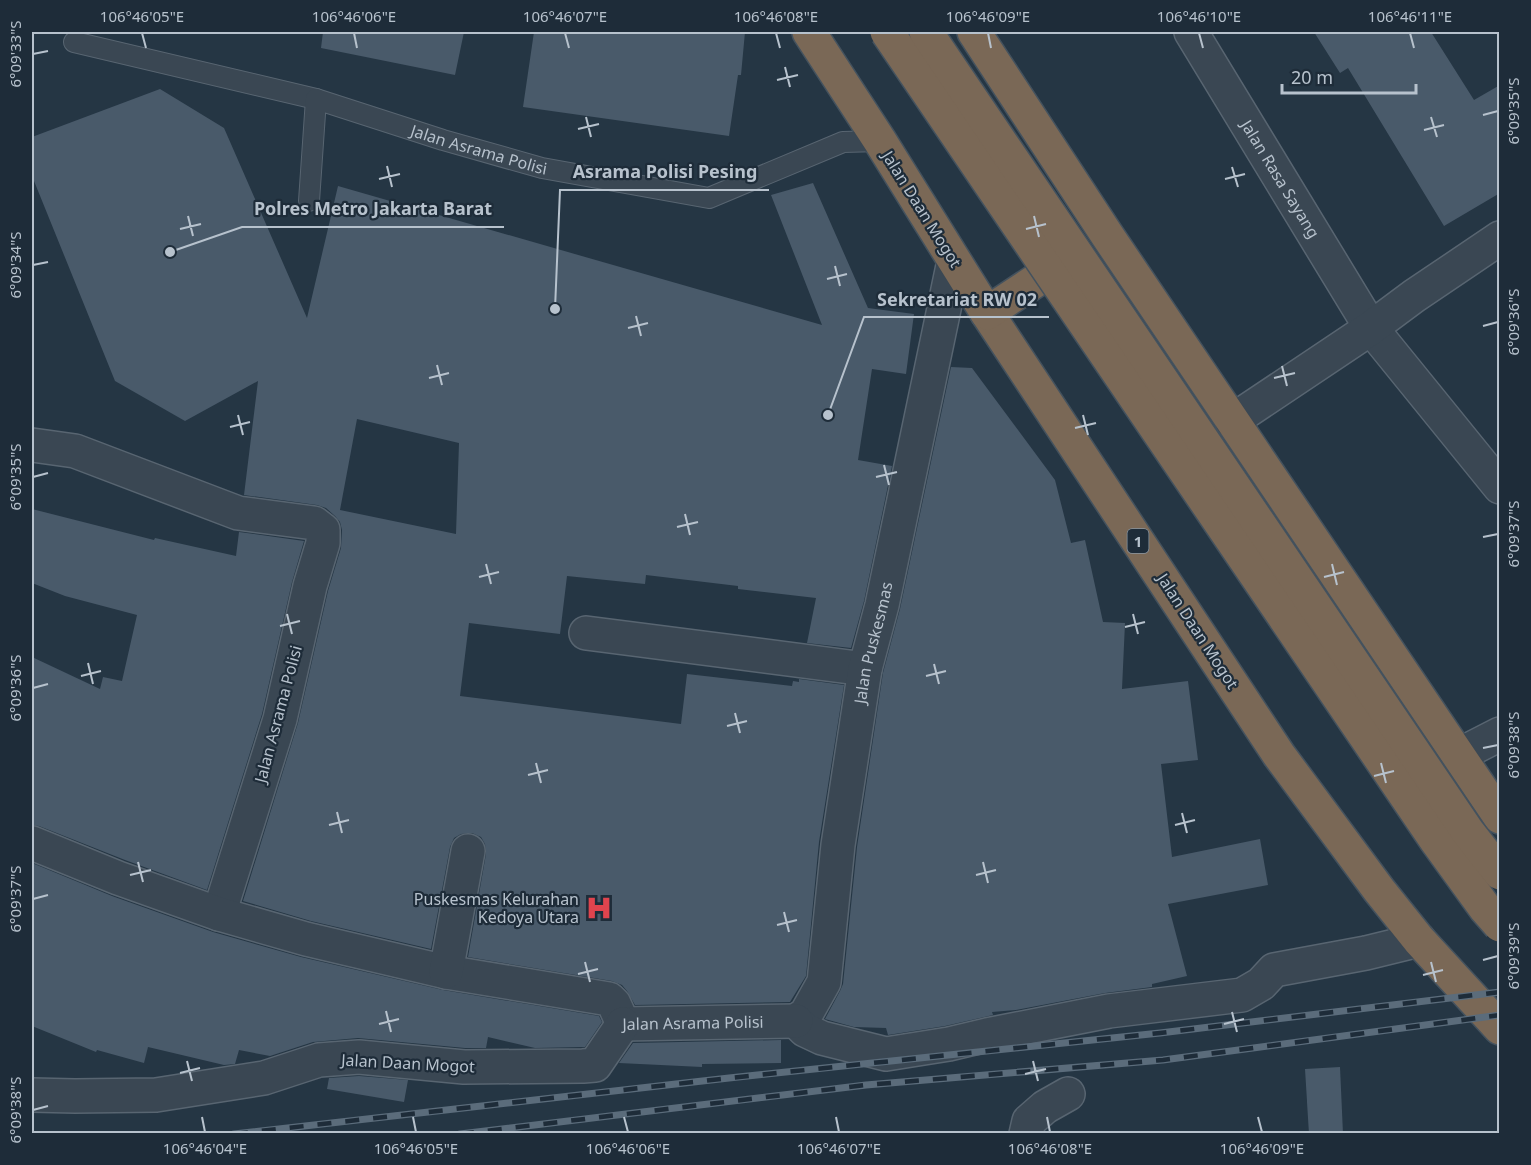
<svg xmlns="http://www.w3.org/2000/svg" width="1531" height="1165" viewBox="0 0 1531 1165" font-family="'Noto Sans',sans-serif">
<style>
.building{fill:#495a6a;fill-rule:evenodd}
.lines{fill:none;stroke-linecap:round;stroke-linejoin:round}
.lane-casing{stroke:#586571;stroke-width:22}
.street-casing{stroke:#586571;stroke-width:36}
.highway-casing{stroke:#44525e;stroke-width:36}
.lane{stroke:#3a4753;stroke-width:20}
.street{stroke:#3a4753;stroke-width:33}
.highway{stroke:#7a6856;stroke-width:33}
.rail-casing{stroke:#5b6c7b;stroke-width:7}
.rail{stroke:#1e2c39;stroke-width:4.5;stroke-dasharray:14;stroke-linecap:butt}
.highway-bridge-casing{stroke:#44525e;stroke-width:36;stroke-linecap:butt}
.highway-bridge{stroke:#7a6856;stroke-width:33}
.ticks{fill:none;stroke:#b7c2cd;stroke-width:2}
.labels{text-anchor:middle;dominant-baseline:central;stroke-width:4.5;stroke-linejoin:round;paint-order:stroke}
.shield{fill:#1e2c39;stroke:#8995a1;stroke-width:1.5}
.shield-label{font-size:15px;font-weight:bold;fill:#b7c2cd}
.street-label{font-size:16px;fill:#b7c2cd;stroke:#1e2c39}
.poi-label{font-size:16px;fill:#b7c2cd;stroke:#1e2c39;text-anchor:end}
.leader{fill:none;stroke:#b7c2cd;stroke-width:2}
.callout-dot{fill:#b7c2cd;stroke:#1e2c39;stroke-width:2}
.callout-label{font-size:18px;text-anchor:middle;font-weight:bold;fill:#b7c2cd;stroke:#1e2c39;stroke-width:4.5;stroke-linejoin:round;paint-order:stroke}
.neatline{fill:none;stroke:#b7c2cd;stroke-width:2}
.ticks-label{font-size:15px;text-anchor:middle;fill:#b7c2cd}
</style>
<rect width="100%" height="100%" fill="#253644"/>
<g class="building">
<polygon points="323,32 464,32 455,75 321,48"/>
<polygon points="534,32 745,32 741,75 738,75 729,136 523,107"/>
<polygon points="1314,32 1431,32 1474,100 1500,85 1500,193 1444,226 1348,68 1340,73"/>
<path d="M160 89 224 128 307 318 338 186 822 325 771 195 813 183 868 308 914 314 906 374 872 369 858 460 892 466 864 601 851 648 807 643 816 598 738 589V586L646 575 645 584 567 576 560 634 469 623 460 696 681 724 687 674 792 686 793 681 799 682V679L844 685 819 842 806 976 790 1002 635 1005 627 991 622 985 612 981 468 957 486 854 485 844 481 837 472 833 461 834 454 838 450 847 431 949 311 921 243 901 298 723 328 591 341 548 342 530 340 522 335 516 326 508 317 505 244 495 258 381 185 421 115 381 32 176V137ZM357 419 459 443 456 534 340 510Z"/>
<polygon points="951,367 972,368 1055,480 1071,543 1085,540 1103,622 1125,623 1122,689 1188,681 1198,760 1161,764 1172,857 1260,839 1268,885 1168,904 1187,976 1152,984 1152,987 1105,993 1016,1010 992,1012 993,1015 945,1026 888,1035 886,1028 854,1027 825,1019 840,991 843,984 857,847 883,673 900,609"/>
<polygon points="32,509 154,540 155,538 236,556 239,532 304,541 292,582 262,714 207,890 125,860 39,826 32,825 32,657 100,689 103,677 122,681 137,615 65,596 32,583"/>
<polygon points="32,863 112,896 213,932 301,957 443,990 599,1016 602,1022 585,1047 582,1047 535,1048 488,1037 486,1048 465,1048 358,1038 313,1042 270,1056 239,1050 235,1064 224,1065 148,1047 144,1063 97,1050 96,1052 32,1026"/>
<polygon points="781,1040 781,1063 702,1064 702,1067 619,1063 633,1043"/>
<polygon points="1340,1067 1343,1134 1309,1134 1305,1069"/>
<polygon points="359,1076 408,1080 404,1102 327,1089 329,1078"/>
</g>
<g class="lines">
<g class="lane-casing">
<g id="lane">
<polyline points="74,42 316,99"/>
<path id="s1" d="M309 201 316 99 443 140 542 168 709 198 843 142 880 141"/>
</g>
</g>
<g class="street-casing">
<g id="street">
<path id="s2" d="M1191 32 1371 328 1500 487"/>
<polyline points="1232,421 1371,328 1414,296 1500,238"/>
<polyline points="32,445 75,451 238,513 314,523 323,530 323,543 310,586 280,719 219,914"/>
<polyline points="586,633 865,669"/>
<polyline points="1459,755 1500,734"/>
<polyline points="32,843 118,878 219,914 306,939 446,972 609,999 614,1004 623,1024"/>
<polyline points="446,972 468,851"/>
<path id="s3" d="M796 1021 806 1014 824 982 838 845 865 669 882 605 954 261"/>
<polyline points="796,1021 805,1030 822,1038 886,1054 949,1044 987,1035 1109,1011 1242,995 1261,984 1274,970 1366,953 1419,940"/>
<path id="s4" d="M623 1024 796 1021"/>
<polyline points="32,1095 75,1096 156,1095 264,1078 319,1060 359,1057 464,1067 583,1066 595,1065 623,1024"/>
<polyline points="1026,1134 1029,1121 1045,1107 1068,1094"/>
</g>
</g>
<g class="highway-casing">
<g id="highway">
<polyline points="809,32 880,141 987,313 1279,755 1379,890 1419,940 1500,1028"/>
<polyline points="974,32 1107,235 1500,817"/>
<polyline points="987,313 1073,256"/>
</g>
</g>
<use href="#lane" class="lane"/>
<use href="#street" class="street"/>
<use href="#highway" class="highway"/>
<g class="rail-casing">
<g id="rail">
<polyline points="234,1134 729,1078 1160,1033 1500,992"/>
<polyline points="460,1134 866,1085 1163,1060 1500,1015"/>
</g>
</g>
<use href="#rail" class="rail"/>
<g class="highway-bridge-casing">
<g id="highway-bridge">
<polyline points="887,32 1435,839 1485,908 1500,925"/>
<polyline points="926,32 1468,832 1500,873"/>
</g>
</g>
<use href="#highway-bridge" class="highway-bridge"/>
</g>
<path class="ticks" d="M142 33 146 48M354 33 357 48M565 33 569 48M776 33 780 48M988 33 991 48M1199 33 1203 48M1410 33 1414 48M33 54 48 51M785 67 790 87M777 80 798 75M1483 115 1498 111M586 117 591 137M1431 117 1437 137M578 129 599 124M1424 130 1444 125M387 166 392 187M1232 167 1238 187M379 179 400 174M1225 179 1245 174M188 216 193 236M1034 216 1039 237M180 229 201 224M1026 229 1046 224M33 265 48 262M835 266 840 286M827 279 847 274M636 316 641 336M1483 326 1498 322M628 328 648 323M437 365 442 385M1282 366 1287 386M429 378 449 373M1274 378 1295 373M238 415 243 435M1083 415 1088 435M230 427 250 422M1075 428 1096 423M884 465 889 485M33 477 48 473M876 477 897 472M685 514 690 535M677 527 698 522M1483 537 1498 534M486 564 491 584M1332 564 1337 585M479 577 499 572M1324 577 1344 572M287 614 292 634M1133 614 1138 634M280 626 300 621M1125 627 1145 622M88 663 93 684M934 664 939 684M81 676 101 671M926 676 946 671M33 688 48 684M735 713 740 733M727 726 747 721M1483 748 1498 745M536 763 541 783M1381 763 1386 783M528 775 548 770M1374 776 1394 771M337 812 342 833M1182 813 1187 833M329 825 349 820M1175 825 1195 820M138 862 143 882M983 862 988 883M130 875 151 870M976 875 996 870M33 899 48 895M784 912 789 932M777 925 797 920M1483 960 1498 956M585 962 590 982M1431 962 1436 982M578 974 598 969M1423 975 1443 970M386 1011 391 1032M1232 1012 1237 1032M379 1024 399 1019M1224 1024 1244 1019M187 1061 192 1081M1033 1061 1038 1081M180 1073 200 1068M1025 1074 1046 1069M33 1110 48 1106M202 1117 205 1132M413 1117 416 1132M624 1117 628 1132M836 1117 839 1132M1047 1117 1050 1132M1258 1117 1262 1132"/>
<defs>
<g id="hospital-bare" transform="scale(2.07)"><path d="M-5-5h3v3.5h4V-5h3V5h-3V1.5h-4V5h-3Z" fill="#e0444e" stroke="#1e2c39" stroke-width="2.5" paint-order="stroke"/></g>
</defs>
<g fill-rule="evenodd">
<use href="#hospital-bare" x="599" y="908"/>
</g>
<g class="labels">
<rect class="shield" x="1127.5" y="529" width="21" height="24" rx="4.5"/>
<g class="shield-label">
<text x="1138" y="541">1</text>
</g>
<g class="street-label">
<text stroke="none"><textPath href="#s1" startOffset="273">Jalan Asrama Polisi</textPath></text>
<text stroke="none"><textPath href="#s2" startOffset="172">Jalan Rasa Sayang</textPath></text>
<text transform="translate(922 209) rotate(58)">Jalan Daan Mogot</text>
<text transform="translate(1198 631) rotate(57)">Jalan Daan Mogot</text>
<text stroke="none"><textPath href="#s3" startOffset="392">Jalan Puskesmas</textPath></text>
<text transform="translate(278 714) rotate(-75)">Jalan Asrama Polisi</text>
<text stroke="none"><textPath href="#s4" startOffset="70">Jalan Asrama Polisi</textPath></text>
<text transform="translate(408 1063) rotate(3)">Jalan Daan Mogot</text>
</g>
<g class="poi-label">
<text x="579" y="899">Puskesmas Kelurahan<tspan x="579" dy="18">Kedoya Utara</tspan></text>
</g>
</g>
<path class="leader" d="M555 309L560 190H769M170 252L242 227H504M828 415L864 317H1049"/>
<g class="callout-dot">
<circle cx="555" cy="309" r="6"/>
<circle cx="170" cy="252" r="6"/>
<circle cx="828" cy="415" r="6"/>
</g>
<g class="callout-label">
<text x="665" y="178">Asrama Polisi Pesing</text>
<text x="373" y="215">Polres Metro Jakarta Barat</text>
<text x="957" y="306">Sekretariat RW 02</text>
</g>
<rect width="1531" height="1165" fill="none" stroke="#1e2c39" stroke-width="66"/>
<path d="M1282 84v9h134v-9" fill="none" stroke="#b7c2cd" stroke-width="3"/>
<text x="1291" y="84" font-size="18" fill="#b7c2cd" stroke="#1e2c39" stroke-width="4.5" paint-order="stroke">20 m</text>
<rect x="33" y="33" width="1465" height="1099" class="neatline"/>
<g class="ticks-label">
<text x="142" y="22">106°46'05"E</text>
<text x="354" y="22">106°46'06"E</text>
<text x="565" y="22">106°46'07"E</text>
<text x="776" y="22">106°46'08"E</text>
<text x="988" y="22">106°46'09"E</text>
<text x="1199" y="22">106°46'10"E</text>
<text x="1410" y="22">106°46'11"E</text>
<text transform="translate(16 54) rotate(-90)" y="5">6°09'33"S</text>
<text transform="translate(1514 111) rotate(-90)" y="5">6°09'35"S</text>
<text transform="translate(16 265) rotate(-90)" y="5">6°09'34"S</text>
<text transform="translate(1514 322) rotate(-90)" y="5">6°09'36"S</text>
<text transform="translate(16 477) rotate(-90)" y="5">6°09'35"S</text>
<text transform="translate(1514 534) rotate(-90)" y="5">6°09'37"S</text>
<text transform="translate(16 688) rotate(-90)" y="5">6°09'36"S</text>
<text transform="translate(1514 745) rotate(-90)" y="5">6°09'38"S</text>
<text transform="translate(16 899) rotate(-90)" y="5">6°09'37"S</text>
<text transform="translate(1514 956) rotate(-90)" y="5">6°09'39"S</text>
<text transform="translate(16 1110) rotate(-90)" y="5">6°09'38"S</text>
<text x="205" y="1154">106°46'04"E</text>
<text x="416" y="1154">106°46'05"E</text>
<text x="628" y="1154">106°46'06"E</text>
<text x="839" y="1154">106°46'07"E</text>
<text x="1050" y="1154">106°46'08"E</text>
<text x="1262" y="1154">106°46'09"E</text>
</g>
</svg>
